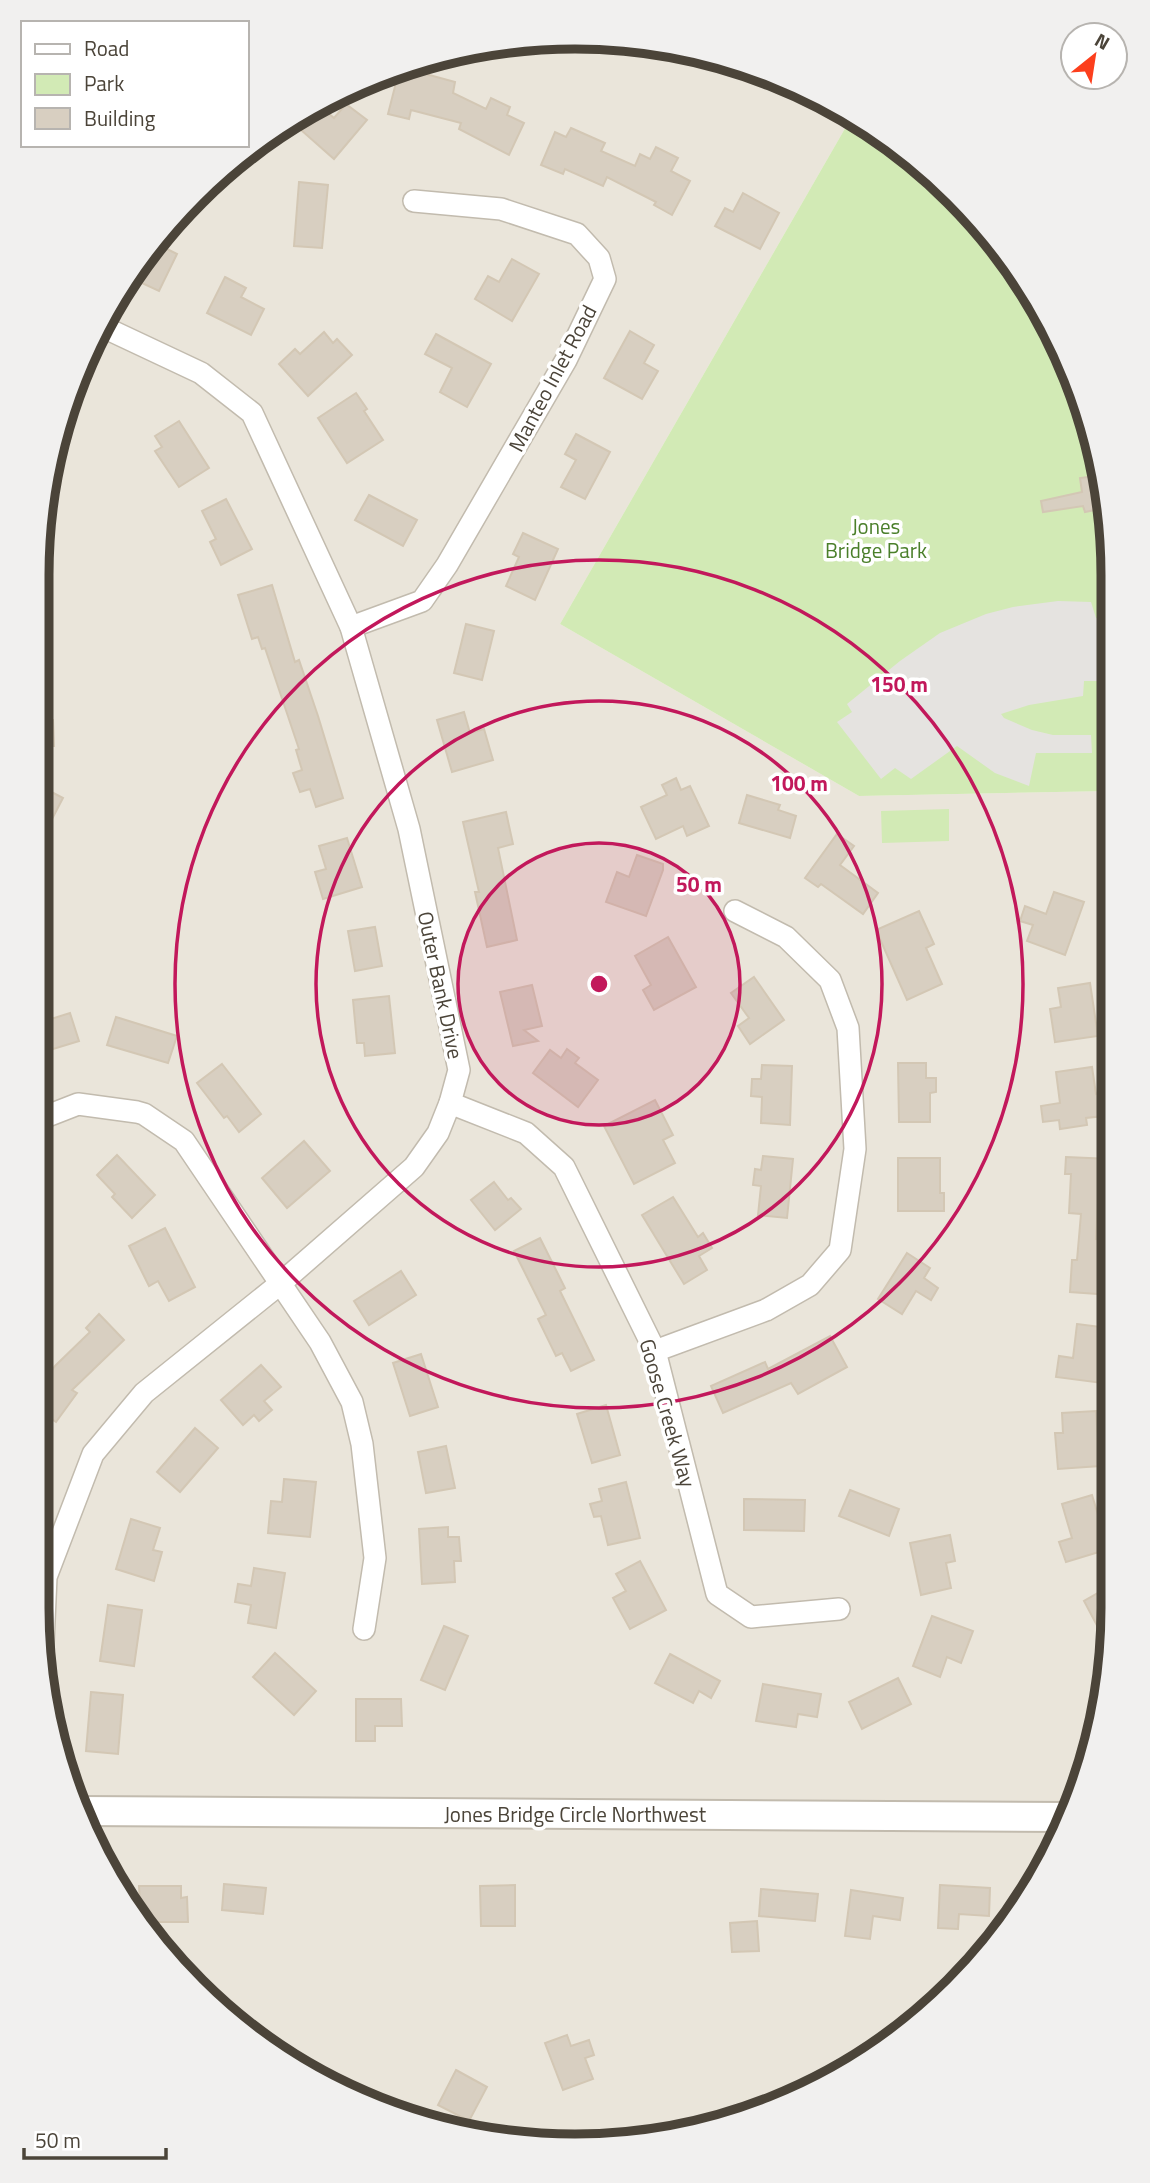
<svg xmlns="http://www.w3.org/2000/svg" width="1150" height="2183" viewBox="0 0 1150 2183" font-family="'Titillium Web',sans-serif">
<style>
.residential{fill:#eae5da}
.green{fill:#d2eab5}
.parking{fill:#e5e3e0}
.building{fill:#d8cfc1;stroke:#d3c7b4;stroke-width:2}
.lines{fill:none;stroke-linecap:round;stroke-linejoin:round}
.minor-casing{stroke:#c2bbae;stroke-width:24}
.tertiary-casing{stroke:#c2bbae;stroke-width:32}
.minor{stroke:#fff;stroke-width:21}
.tertiary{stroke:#fff;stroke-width:28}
.ring{fill:none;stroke:#c2185b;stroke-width:3.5}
.labels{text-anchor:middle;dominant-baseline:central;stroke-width:7;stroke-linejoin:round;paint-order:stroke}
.street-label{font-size:21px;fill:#4b4439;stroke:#fff}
.park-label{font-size:21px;fill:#4a7f2a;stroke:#fff}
.rim{fill:none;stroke:#4b4439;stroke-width:9}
.centre{fill:#c2185b;stroke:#fff;stroke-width:3.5}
.ring-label{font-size:21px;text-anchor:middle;font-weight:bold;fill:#c2185b;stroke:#fff;stroke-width:7;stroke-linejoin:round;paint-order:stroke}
</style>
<rect width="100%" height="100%" fill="#f6f3ec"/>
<polygon class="residential" points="611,38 715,55 813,92 851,118 560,624 859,796 1109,791 1112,1643 1095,1748 1058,1846 1002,1936 930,2012 781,2105 611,2145 436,2128 276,2056 148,1936 65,1781 37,1608 38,540 55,435 92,337 148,247 220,170 306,109 402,65 505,41"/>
<g class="green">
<polygon points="851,118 930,170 1002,248 1072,369 1109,504 1109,791 859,796 560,624"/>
<polygon points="949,809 949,841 882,843 881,811"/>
</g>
<polygon class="parking" points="1058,601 1091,602 1096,618 1106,621 1098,681 1084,681 1083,696 1029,705 1001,714 1004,718 1032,730 1053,735 1091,735 1092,753 1036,753 1029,786 995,773 957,746 911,779 895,768 881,779 837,722 852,712 847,704 900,661 940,633 986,614 1013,607"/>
<g class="building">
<polygon points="400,67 455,82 453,93 486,109 491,98 510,107 507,115 524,123 509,155 459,129 461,123 411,110 409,119 388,114"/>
<polygon points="346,104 367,120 334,159 301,130 321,107 334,118"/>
<polygon points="571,128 605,143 601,151 635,166 640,154 650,159 656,147 678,158 671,171 690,181 672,215 654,205 656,202 607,177 603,186 565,169 563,174 541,165 555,132 566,137"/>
<polygon points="299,182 328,185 322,248 294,246"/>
<polygon points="743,193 779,213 760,249 715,226 725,208 733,212"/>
<polygon points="153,242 177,254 159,291 129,277"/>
<polygon points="512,259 539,274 512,321 475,299 488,276 499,282"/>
<polygon points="225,277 246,288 241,297 264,309 251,335 207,313"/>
<polygon points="630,331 654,345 644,363 658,371 642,399 604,378"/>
<polygon points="324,332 333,343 337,339 352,355 308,396 279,364 295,349 300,354"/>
<polygon points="436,334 491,364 467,407 440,392 452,368 425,354"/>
<polygon points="356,393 367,409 364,411 383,440 347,463 318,418"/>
<polygon points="179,421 209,468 179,487 155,451 162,447 155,436"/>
<polygon points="576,434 610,452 585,499 561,487 576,460 565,454"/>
<polygon points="1101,475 1109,507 1085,512 1083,506 1043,512 1041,501 1082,492 1080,478"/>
<polygon points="369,495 417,520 403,546 355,520"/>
<polygon points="226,499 252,549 221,565 210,542 216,539 202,511"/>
<polygon points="523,533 558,549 535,600 506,586 519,557 513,554"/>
<polygon points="272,585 295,662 299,660 318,716 343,798 316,807 310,789 300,792 293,773 302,770 296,750 299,749 265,648 262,649 258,637 252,639 238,595"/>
<polygon points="466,624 494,631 482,680 454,673"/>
<polygon points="464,712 470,733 484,729 493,760 452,772 437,720"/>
<polygon points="53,720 54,746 38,746 38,721"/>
<polygon points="676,778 681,790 690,786 709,826 687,836 683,826 656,839 641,807 667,795 662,785"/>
<polygon points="38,785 63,798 38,846"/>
<polygon points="747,795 780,805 778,810 796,816 790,838 739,823"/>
<polygon points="506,812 513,844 498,848 517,940 487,947 475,892 479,892 463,822"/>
<polygon points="837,834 854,846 840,865 878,893 863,914 821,884 818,887 805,878"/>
<polygon points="347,838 362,887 323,899 315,872 326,869 319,846"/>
<polygon points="637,855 663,864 663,870 646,916 606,902 617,872 629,877"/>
<polygon points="1054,892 1084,902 1065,955 1027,941 1033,925 1020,921 1025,906 1046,914"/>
<polygon points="919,911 934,944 926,948 942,984 907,1000 876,930"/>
<polygon points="375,927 382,966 355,971 348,931"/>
<polygon points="668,937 696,987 654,1010 643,990 651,985 635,956"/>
<polygon points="754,977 784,1020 750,1044 738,1026 749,1018 731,993"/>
<polygon points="1090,983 1098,1036 1055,1042 1050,1009 1061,1007 1058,988"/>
<polygon points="532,985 542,1026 524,1030 538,1041 513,1046 500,992"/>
<polygon points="37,986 40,986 51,1019 70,1013 79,1041 37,1054"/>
<polygon points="389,996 395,1053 365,1056 364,1043 357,1043 353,1000"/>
<polygon points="116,1017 177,1036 168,1063 107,1045"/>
<polygon points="567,1049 579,1058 575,1063 598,1080 578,1107 533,1073 550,1050 561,1058"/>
<polygon points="898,1063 926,1063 926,1078 936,1078 936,1092 930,1093 930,1122 899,1122"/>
<polygon points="222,1064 261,1114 239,1132 227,1116 224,1118 197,1083"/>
<polygon points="762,1065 792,1066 790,1125 761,1123 762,1097 751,1096 752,1079 761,1079"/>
<polygon points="1092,1067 1096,1094 1101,1093 1104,1116 1086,1118 1087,1125 1060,1129 1059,1120 1043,1122 1041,1106 1060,1103 1056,1072"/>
<polygon points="655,1100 673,1135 663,1140 675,1163 634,1184 604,1126"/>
<polygon points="304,1141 330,1171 287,1208 262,1178"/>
<polygon points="117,1155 155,1195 132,1218 112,1197 115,1194 97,1175"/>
<polygon points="763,1156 793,1159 787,1218 758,1215 761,1186 753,1185 755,1169 761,1170"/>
<polygon points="1066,1157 1111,1159 1111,1202 1098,1202 1096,1239 1111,1240 1111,1295 1070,1292 1072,1260 1077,1260 1081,1214 1069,1213 1071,1174 1065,1174"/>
<polygon points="898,1158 940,1158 940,1193 944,1193 944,1211 898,1211"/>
<polygon points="494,1182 508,1200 511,1198 521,1209 495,1230 471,1200"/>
<polygon points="673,1197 698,1237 703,1233 712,1248 699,1256 707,1270 684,1284 642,1215"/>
<polygon points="165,1228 195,1287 169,1301 158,1281 149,1286 129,1246"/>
<polygon points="540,1238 565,1288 560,1291 594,1360 571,1371 562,1353 556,1356 538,1319 546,1315 514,1251"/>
<polygon points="907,1253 930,1268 924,1278 938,1288 931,1300 916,1291 902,1314 878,1299"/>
<polygon points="401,1271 416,1295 369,1325 354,1301"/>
<polygon points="99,1314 124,1340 72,1390 77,1393 56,1422 50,1418 37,1436 37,1392 55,1366 90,1332 86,1328"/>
<polygon points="1077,1324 1109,1328 1102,1383 1056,1377 1059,1356 1073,1358"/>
<polygon points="830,1336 847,1367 798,1394 791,1383 723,1413 711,1386 765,1362 768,1369"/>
<polygon points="421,1354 438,1407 410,1416 393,1363"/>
<polygon points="261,1365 281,1387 264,1401 272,1410 259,1421 254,1415 243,1425 221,1400"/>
<polygon points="606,1405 620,1455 592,1463 577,1414"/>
<polygon points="1096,1411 1100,1466 1058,1469 1055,1433 1063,1433 1062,1413"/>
<polygon points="195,1428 218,1448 180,1492 157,1472"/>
<polygon points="446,1446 455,1488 426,1493 418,1452"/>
<polygon points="284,1479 316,1482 310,1537 268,1533 271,1501 282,1502"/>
<polygon points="626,1482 640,1538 608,1545 601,1516 594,1517 590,1504 602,1501 599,1489"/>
<polygon points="850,1490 899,1509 889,1536 839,1516"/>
<polygon points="1092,1495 1102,1528 1112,1525 1112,1548 1066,1562 1059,1542 1072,1538 1062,1504"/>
<polygon points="744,1499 805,1500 804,1531 744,1530"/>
<polygon points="131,1519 160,1528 153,1550 162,1552 154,1581 116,1569"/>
<polygon points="448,1527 448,1537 459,1537 461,1561 454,1561 455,1582 422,1584 419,1529"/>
<polygon points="950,1535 955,1561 946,1563 951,1588 921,1595 910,1543"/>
<polygon points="640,1561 666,1610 630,1629 613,1598 626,1591 616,1574"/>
<polygon points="254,1568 285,1573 276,1628 248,1623 251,1605 235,1602 238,1584 251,1586"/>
<polygon points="1112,1585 1112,1643 1111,1652 1084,1601"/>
<polygon points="108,1605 142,1610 134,1666 100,1661"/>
<polygon points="932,1616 973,1631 961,1663 947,1657 940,1677 913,1666"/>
<polygon points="444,1626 468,1636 445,1690 421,1680"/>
<polygon points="275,1653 316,1691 294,1715 253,1677"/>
<polygon points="670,1654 720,1681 711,1698 699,1691 693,1703 655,1683"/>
<polygon points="898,1678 911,1704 862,1729 849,1702"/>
<polygon points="763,1684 821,1694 817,1717 798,1714 796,1727 756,1721"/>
<polygon points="91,1692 123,1695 118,1754 86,1751"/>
<polygon points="356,1699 401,1699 402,1726 375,1726 375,1741 356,1741"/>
<polygon points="224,1884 266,1888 263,1914 222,1910"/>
<polygon points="515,1885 515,1926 481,1926 480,1886"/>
<polygon points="940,1885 990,1888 989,1916 959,1914 958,1929 938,1928"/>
<polygon points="139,1886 181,1886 181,1898 187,1897 188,1922 141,1922"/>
<polygon points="761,1889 818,1894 815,1921 759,1916"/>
<polygon points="851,1890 903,1898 900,1920 873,1916 870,1939 845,1936"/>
<polygon points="757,1921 759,1951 732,1952 730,1923"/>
<polygon points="567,2035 571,2046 589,2040 594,2055 585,2058 593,2079 563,2090 545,2043"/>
<polygon points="456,2070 487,2087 469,2121 438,2105"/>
</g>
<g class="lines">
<g class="minor-casing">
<g id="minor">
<polyline points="351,627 422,601 447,565 566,360 605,279 599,258 577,234 501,209 414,201"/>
<polyline points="450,1103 526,1133 564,1167 655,1351 717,1594 751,1617 839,1609"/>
<polyline points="37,1120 78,1104 137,1112 144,1114 184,1141 320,1342 352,1402 362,1444 375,1558 364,1629"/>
<polyline points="655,1351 766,1310 810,1285 840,1250 855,1149 848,1028 830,980 786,937 735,911"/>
<polyline points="43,1643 46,1577 93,1454 144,1393 281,1283 414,1167 438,1133 450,1103 459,1070 409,829 351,627 252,413 201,373 99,325"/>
</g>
</g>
<g class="tertiary-casing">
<polyline id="tertiary" points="81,1811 1069,1817"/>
</g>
<use href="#minor" class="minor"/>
<use href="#tertiary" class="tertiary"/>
</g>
<circle cx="599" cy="984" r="141" fill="#c2185b" fill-opacity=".12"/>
<g class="ring">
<circle cx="599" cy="984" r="141"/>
<circle cx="599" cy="984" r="283"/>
<circle cx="599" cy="984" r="424"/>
</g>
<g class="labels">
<g class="street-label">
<text transform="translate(552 378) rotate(-62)">Manteo Inlet Road</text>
<text transform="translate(441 985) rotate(78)">Outer Bank Drive</text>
<text transform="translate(668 1413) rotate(74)">Goose Creek Way</text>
<text x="575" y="1814">Jones Bridge Circle Northwest</text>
</g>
<g class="park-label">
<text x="876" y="526">Jones<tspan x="876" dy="24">Bridge Park</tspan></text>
</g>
</g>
<path d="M0 0H1150V2183H0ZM575 49H575A526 526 0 0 1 1101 575V1608A526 526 0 0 1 575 2134H575A526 526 0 0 1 49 1608V575A526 526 0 0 1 575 49Z" fill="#f1f0ef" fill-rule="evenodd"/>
<path class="rim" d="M575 49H575A526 526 0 0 1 1101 575V1608A526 526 0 0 1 575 2134H575A526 526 0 0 1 49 1608V575A526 526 0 0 1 575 49Z"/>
<circle cx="599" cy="984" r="10" class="centre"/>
<g class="ring-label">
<text x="899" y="692">150 m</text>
<text x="799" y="791">100 m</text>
<text x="699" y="892">50 m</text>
</g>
<rect x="21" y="21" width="228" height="126" fill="#ffffff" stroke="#b7b4b0" stroke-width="2"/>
<rect x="35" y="44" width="35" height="10" fill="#ffffff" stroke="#b7b4b0" stroke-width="2"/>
<text x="84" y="56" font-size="21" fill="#4b4439">Road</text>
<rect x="35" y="74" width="35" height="21" fill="#d2eab5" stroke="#b7b4b0" stroke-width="2"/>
<text x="84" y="91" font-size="21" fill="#4b4439">Park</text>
<rect x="35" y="108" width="35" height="21" fill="#d8cfc1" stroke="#b7b4b0" stroke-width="2"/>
<text x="84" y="126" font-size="21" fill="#4b4439">Building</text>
<g transform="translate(1094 56) rotate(30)"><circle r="33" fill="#ffffff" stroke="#b7b4b0" stroke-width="2"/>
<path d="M0-5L12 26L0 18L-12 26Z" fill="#fc3f1d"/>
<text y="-10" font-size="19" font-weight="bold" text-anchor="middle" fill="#4b4439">N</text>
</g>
<path d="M24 2148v10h142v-10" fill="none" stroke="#4b4439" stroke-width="3.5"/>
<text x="35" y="2148" font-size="21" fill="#4b4439" stroke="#ffffff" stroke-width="5" paint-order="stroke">50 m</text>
</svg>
